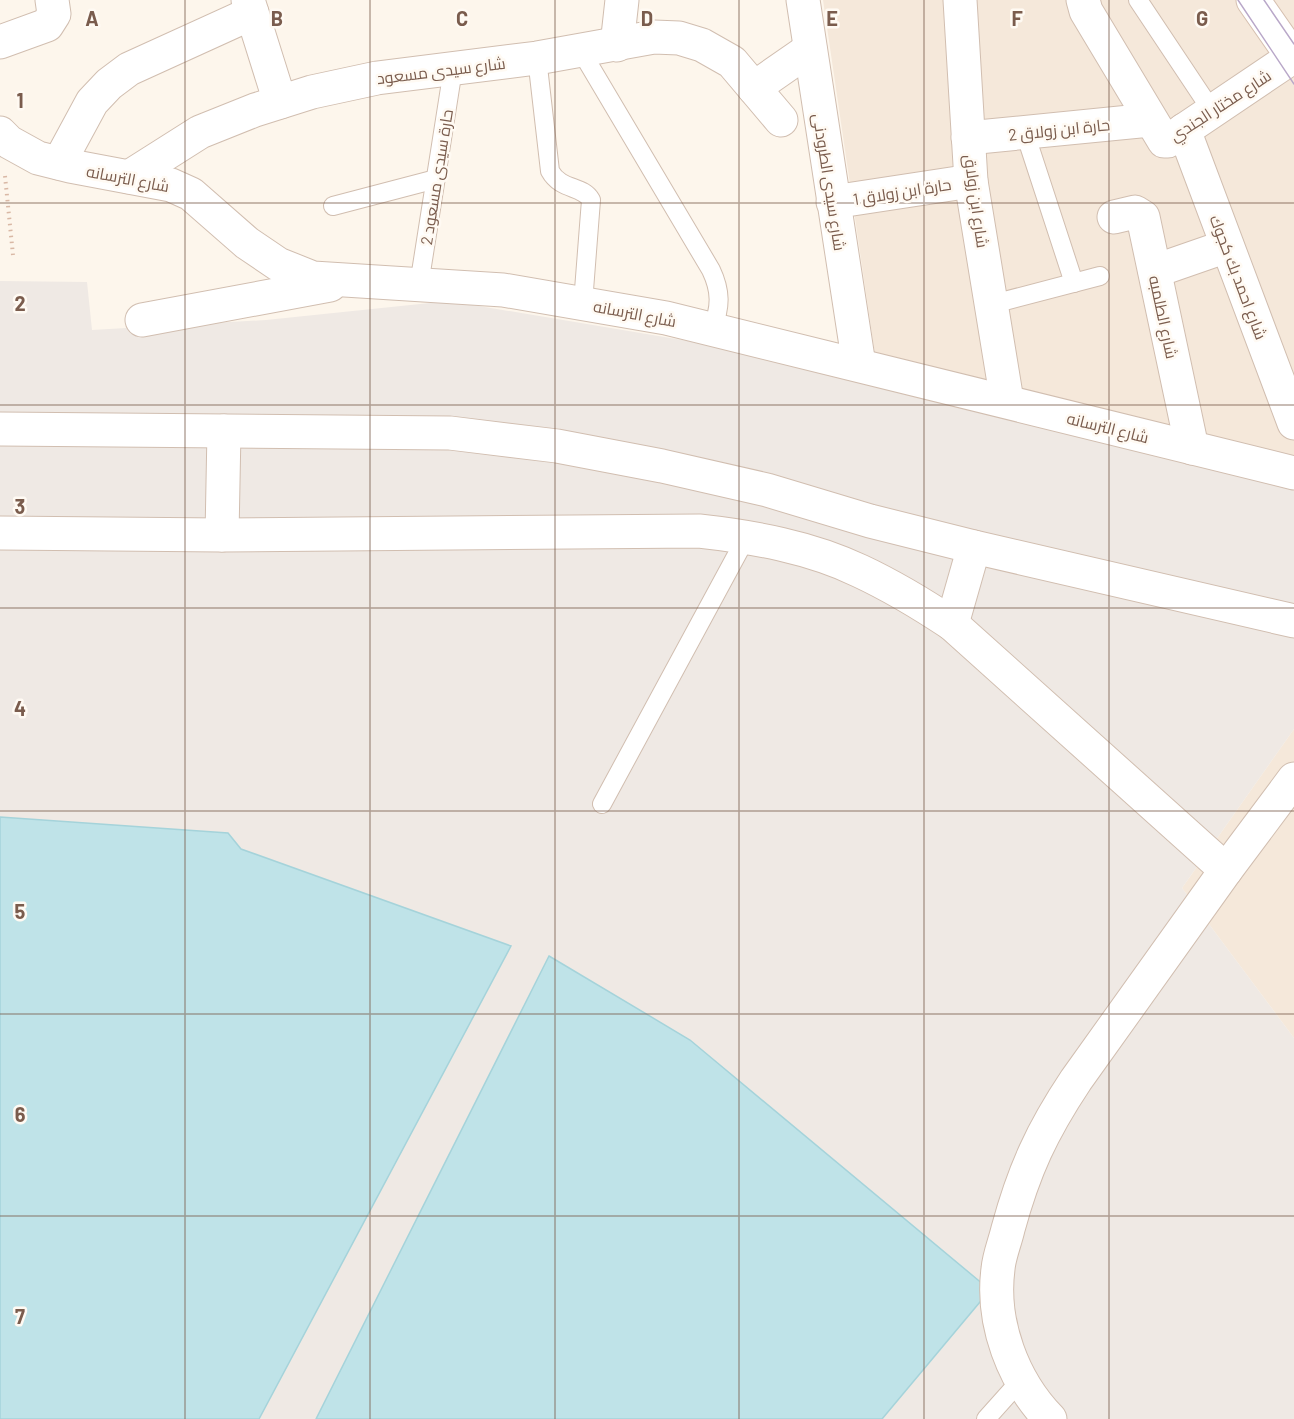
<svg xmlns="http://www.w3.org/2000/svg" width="1294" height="1419" viewBox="0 0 1294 1419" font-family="Barlow,Cairo,sans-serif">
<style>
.residential{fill:#f5e8da}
.industrial{fill:#efe9e4}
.water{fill:#bfe3e8;stroke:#a5d3da;stroke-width:1.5}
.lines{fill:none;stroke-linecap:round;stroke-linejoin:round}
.service-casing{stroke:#d1beb0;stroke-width:20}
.minor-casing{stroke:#d1beb0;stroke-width:35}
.secondary-casing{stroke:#d6c0b0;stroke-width:35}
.path{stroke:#d9b8a5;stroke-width:4;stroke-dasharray:1.5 4.5;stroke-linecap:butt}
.service{stroke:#fff;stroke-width:18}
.minor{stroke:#fff;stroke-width:33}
.secondary{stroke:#fff;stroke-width:33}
.tram{stroke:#b9a8c9;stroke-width:1.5}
.grid{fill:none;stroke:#7a5c4d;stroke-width:1.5;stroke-opacity:0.55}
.labels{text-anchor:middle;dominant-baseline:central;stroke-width:5;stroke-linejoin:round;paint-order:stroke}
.street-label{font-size:16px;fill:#7a5c4d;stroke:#fffaf3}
.grid-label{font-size:20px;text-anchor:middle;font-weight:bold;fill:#7a5c4d;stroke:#fffaf3;stroke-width:5;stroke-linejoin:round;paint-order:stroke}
</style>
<rect width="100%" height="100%" fill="#fdf6ec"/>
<g class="residential">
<polygon points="823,0 1294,0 1294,481 879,382"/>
<polygon points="1294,729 1294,1038 1182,888"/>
</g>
<polygon class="industrial" points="0,281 87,282 92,330 266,320 449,301 730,348 1294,481 1294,729 1182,888 1294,1038 1294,1419 882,1419 990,1290 549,956 316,1419 259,1419 511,946 241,849 228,833 0,817"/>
<g class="water">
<polygon points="0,817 228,833 241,849 511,946 259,1419 0,1419"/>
<polygon points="549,956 690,1040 990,1290 882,1419 316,1419"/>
</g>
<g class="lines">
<g class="service-casing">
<g id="service">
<polyline points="1138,0 1212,111"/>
<path d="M581 51 711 270C721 291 721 307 712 329"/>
<path d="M537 58 550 171C561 191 583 185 591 200L583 303"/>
<polyline points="1025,133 1074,283"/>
<polyline points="333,206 436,179"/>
<polyline points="419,285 453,69"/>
<polyline points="993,304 1100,276"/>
<polyline points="602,804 747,536"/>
<polyline points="986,1419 1020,1381"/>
</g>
</g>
<g class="minor-casing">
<g id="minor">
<polyline points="248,0 280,102"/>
<polyline points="803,0 859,365"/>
<polyline points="960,0 971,181 1007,401"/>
<polyline points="1083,0 1086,11 1164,141 1168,141 1294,56"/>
<polyline points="0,42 47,25 54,14 52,0"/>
<polyline points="617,45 622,0"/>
<polyline points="754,88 810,49"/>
<polyline points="1184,130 1294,423"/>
<polyline points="0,133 9,142 38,158 70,166 171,185 191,194 247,243 278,264 313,278 503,290 666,318 1294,473"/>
<polyline points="968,138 1150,120"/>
<polyline points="59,163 92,102 109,84 129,69 252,13"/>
<polyline points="129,177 200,132 255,110 312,92 377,78 537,58 654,37 679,38 702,45 732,62 781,120"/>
<polyline points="833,202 971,181"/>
<polyline points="1114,217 1135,212 1143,217 1192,448"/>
<polyline points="1155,271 1227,246"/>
<polyline points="142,320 330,285"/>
<polyline points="0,429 450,433 557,446 662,466 767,490 870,521 974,547 1294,621"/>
<path d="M0 533 222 535 699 531C753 537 810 547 860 571 892 586 922 604 952 624L1226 870"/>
<polyline points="222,535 224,431"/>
<polyline points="952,624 974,547"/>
<path d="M1050 1419C1013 1381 991 1323 998 1269 999 1256 1005 1242 1008 1229 1024 1170 1042 1131 1076 1080L1226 870 1294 779"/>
</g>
</g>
<g class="secondary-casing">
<polyline id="secondary" points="1253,0 1294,59"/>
</g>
<polyline class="path" points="5,176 13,255"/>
<use href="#service" class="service"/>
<use href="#minor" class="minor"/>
<use href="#secondary" class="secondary"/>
<g class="tram">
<polyline points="1238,0 1294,84"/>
<polyline points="1264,0 1294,44"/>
</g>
</g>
<path class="grid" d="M185 0V1419M370 0V1419M555 0V1419M739 0V1419M924 0V1419M1109 0V1419M0 203H1294M0 405H1294M0 608H1294M0 811H1294M0 1014H1294M0 1216H1294"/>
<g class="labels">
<g class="street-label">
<text transform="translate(441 70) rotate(-7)">شارع سيدى مسعود</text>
<text transform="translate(1220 105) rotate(-33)">شارع مختار الجندي</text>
<text transform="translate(1059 129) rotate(-6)">حارة ابن زولاق 2</text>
<text transform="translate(436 177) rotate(-81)">حارة سيدى مسعود 2</text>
<text transform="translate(128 178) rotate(11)">شارع الترسانه</text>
<text transform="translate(830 182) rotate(81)">شارع سيدى الطرودنى</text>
<text transform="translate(902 191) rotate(-9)">حارة ابن زولاق 1</text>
<text transform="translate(977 201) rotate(82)">شارع ابن زولاق</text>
<text transform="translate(1239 277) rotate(69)">شارع احمد بك كجوك</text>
<text transform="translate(635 313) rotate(11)">شارع الترسانه</text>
<text transform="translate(1164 317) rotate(78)">شارع الطلمبه</text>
<text transform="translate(1108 427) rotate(14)">شارع الترسانه</text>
</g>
</g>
<g class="grid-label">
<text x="92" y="26">A</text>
<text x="277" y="26">B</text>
<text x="462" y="26">C</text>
<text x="647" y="26">D</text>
<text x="832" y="26">E</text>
<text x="1017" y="26">F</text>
<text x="1202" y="26">G</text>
<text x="20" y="108">1</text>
<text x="20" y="311">2</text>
<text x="20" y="514">3</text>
<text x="20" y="716">4</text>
<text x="20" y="919">5</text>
<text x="20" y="1122">6</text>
<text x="20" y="1324">7</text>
</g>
</svg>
